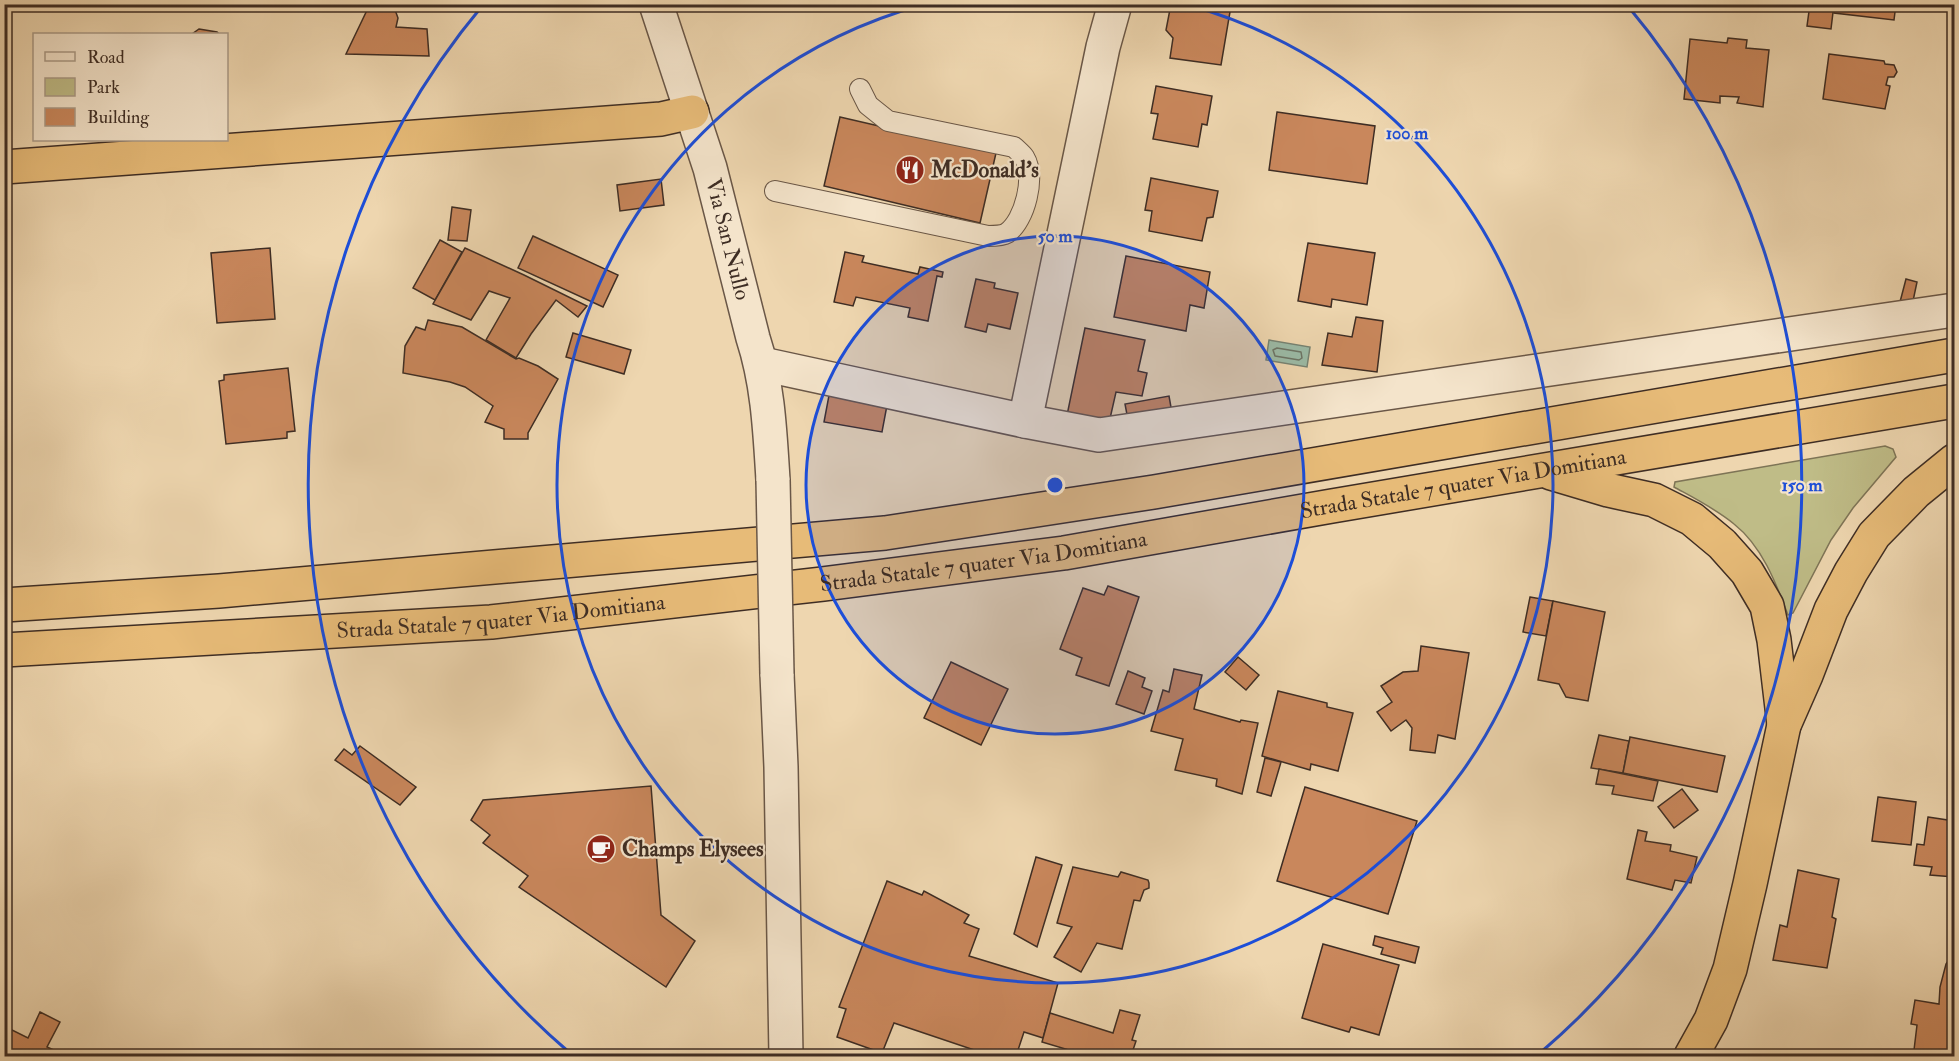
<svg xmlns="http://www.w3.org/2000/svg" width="1959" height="1061" viewBox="0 0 1959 1061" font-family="'IM FELL Double Pica',serif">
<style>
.green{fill:#bfbc87;stroke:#7e7456;stroke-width:1.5}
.water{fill:#9bbaa6;stroke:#768272;stroke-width:1.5}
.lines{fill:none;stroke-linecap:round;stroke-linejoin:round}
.shore{stroke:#6c7465;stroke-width:1.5}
.building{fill:#c9875c;stroke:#3e2d24;stroke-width:1.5}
.service-casing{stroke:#6a5747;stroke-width:22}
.minor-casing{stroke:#6a5747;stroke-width:36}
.tertiary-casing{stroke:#6a5747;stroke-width:36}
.trunk-casing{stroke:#3e2d24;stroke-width:36}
.service{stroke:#f4e4cb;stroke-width:20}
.minor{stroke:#f4e4cb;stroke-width:33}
.tertiary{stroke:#f4e4cb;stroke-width:33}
.trunk{stroke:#e7bb78;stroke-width:33}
.tertiary-bridge-casing{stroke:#6a5747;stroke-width:36;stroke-linecap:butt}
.tertiary-bridge{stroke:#f4e4cb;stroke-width:33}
.ring{fill:none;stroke:#1d4ed8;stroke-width:3}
.labels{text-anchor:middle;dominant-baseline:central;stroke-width:4.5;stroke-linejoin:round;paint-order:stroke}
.poi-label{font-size:22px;font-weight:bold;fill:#3e2d24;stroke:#f4e4cb;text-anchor:start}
.street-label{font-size:22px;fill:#3e2d24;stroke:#f4e4cb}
.centre{fill:#1d4ed8;stroke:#f4e4cb;stroke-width:3}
.ring-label{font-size:18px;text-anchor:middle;font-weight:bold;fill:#1d4ed8;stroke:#f4e4cb;stroke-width:4.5;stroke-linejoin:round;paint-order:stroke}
</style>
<rect width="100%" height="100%" fill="#eed6af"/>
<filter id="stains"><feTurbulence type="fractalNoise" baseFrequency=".00333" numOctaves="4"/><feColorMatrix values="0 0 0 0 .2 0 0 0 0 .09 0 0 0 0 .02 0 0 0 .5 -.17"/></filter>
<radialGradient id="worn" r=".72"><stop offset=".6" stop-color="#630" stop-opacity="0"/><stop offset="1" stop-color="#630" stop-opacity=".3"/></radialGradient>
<path class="green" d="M1885 446 1893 449 1896 457 1853 508 1831 540 1793 613 1788 615C1776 583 1762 546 1734 524 1716 509 1694 498 1674 487L1675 482Z"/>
<polygon class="water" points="1269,340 1310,347 1307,367 1266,360"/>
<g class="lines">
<polygon class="shore" points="1277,348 1301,352 1302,358 1299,360 1275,356 1273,350"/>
</g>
<g class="building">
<polygon points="370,4 389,4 394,7 398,18 396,27 427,29 429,56 346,54"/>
<polygon points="1171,4 1231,6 1221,65 1170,58 1173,38 1166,30"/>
<polygon points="1810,4 1834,4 1831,29 1807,26"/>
<polygon points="1835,4 1896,4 1894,20 1834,13"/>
<polygon points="199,29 217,32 219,34 192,34"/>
<polygon points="1728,38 1747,40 1746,48 1769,50 1763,107 1737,103 1739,97 1720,96 1720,103 1684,99 1690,39 1727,43"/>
<polygon points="1829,54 1884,61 1885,64 1894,65 1897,72 1894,77 1888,77 1886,85 1890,86 1885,109 1823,99"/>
<polygon points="1156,86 1212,96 1207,125 1202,124 1198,147 1153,139 1158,114 1151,113"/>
<polygon points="1277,112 1375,126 1367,184 1269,170"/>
<polygon points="840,117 996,153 980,223 824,186"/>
<polygon points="1151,178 1218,191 1213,217 1207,218 1202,241 1149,231 1152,211 1145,210"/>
<polygon points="661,179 664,205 620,211 617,185"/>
<polygon points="452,207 471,210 467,241 448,240"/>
<polygon points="533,236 618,275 603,307 518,268"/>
<polygon points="440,240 462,252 435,300 413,288"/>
<polygon points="1308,243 1375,253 1367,305 1332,299 1331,307 1298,301"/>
<polygon points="270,248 275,319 217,323 211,253"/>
<polygon points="465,248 524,275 587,306 578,317 556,300 531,334 516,358 486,340 510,298 489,291 471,320 433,304"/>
<polygon points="845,252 864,256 862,262 918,274 920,267 943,272 942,277 937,276 928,321 908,317 910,308 856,297 853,306 834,302"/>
<polygon points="1126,256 1210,272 1204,308 1190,305 1186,331 1114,317"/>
<polygon points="976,279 995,283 994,288 1018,293 1010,329 988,324 986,332 965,327"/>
<polygon points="1906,279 1917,282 1913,301 1900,302"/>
<polygon points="1356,317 1383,321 1377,372 1322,365 1328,333 1352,337"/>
<polygon points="428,320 462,327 516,359 519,358 538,366 558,379 528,433 528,439 504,439 504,429 485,422 493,406 465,387 450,382 403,373 405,346 416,327 425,330"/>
<polygon points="1085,328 1145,340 1138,371 1147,373 1142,396 1116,392 1109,423 1066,420"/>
<polygon points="573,333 631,350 624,374 566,357"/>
<polygon points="288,368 295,431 287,432 287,438 226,444 219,381 224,380 224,375"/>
<polygon points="830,390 888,400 882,432 824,422"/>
<polygon points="1169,396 1172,413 1128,420 1125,404"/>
<polygon points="1108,586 1139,597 1109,686 1076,675 1082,658 1060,649 1083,588 1104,595"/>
<polygon points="1530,597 1553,601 1546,636 1523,632"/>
<polygon points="1553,601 1605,612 1588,701 1566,697 1559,684 1538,680"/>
<polygon points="1421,646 1469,653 1455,739 1438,735 1435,753 1410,750 1412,728 1406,720 1391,731 1377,712 1392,702 1381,686 1403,672 1418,671"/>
<polygon points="1238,657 1259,675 1246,690 1225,672"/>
<polygon points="951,662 1008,689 981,745 924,718"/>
<polygon points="1174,669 1202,675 1194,709 1240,722 1241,720 1258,723 1242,794 1216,786 1217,779 1175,770 1183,739 1151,731 1163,690 1169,692"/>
<polygon points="1128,671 1145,678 1142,687 1152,691 1144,714 1116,704"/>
<polygon points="1278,691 1327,703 1327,707 1353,713 1338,771 1311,764 1310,770 1262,756"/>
<polygon points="1954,716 1954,770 1948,770"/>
<polygon points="1599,735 1629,741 1623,773 1591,768"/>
<polygon points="1630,737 1725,756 1717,792 1623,773"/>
<polygon points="360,746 416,787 400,805 335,760 344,749 352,755"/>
<polygon points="1265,758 1281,762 1271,796 1257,792"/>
<polygon points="1599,769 1658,781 1653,801 1612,794 1614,786 1596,784"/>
<polygon points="651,786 661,915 695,941 666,987 519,887 528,876 483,843 490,835 471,820 483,800"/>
<polygon points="1305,787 1417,821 1388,914 1277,881"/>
<polygon points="1682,789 1698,810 1674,828 1658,807"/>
<polygon points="1878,797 1916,802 1911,845 1872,841"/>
<polygon points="1928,817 1954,821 1954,877 1930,875 1932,867 1914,865 1917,844 1924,845"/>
<polygon points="1638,830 1647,832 1645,841 1671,845 1670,851 1697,857 1691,883 1675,880 1672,890 1627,879"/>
<polygon points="1036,857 1062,865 1037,947 1014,934"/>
<polygon points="1073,867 1118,877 1121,872 1148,880 1149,883 1149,888 1144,890 1140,901 1134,900 1122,949 1097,943 1081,972 1054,957 1072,927 1057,923"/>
<polygon points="1798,870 1839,879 1832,917 1836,919 1827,968 1773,960 1780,925 1787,927"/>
<polygon points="887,881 922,895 924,891 969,915 964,923 979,929 969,956 1058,983 1043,1038 1024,1032 1016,1056 992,1056 894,1023 882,1053 837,1037 846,1009 839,1007"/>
<polygon points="1375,936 1419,947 1415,963 1381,954 1383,948 1373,945"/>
<polygon points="1323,944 1399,965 1379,1035 1351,1027 1349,1032 1302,1018"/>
<polygon points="1950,958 1954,959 1954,1055 1914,1050 1917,1025 1911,1024 1915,1000 1939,1004 1940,987 1946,964"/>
<polygon points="1120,1010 1140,1015 1132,1040 1136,1041 1131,1056 1079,1056 1079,1053 1042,1042 1050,1013 1113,1033"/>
<polygon points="40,1012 60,1022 47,1047 60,1053 59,1056 4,1056 4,1026 28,1038"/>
</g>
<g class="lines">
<g class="service-casing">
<path id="service" d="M775 191 988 236C994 236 1002 236 1007 233 1025 220 1036 177 1024 157 1022 154 1017 150 1014 147L888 121 868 105 860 89"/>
</g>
<g class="minor-casing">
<g id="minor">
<polyline points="762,364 1025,421 1099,435 1954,310"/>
<polyline points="1025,421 1103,47 1115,4"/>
</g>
</g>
<g class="tertiary-casing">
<g id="tertiary">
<path id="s1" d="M656 4 710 168 753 338C768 384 770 432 773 480"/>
<polyline points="777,674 781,767 786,1056"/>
</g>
</g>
<g class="trunk-casing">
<g id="trunk">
<polyline points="4,167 661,119 692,112"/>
<polyline points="1551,473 1608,490 1654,500 1692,519 1722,544 1747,572 1767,606 1774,640 1784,725"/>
<polyline points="4,605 219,591 885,533 1154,492 1954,355"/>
<path id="s2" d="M4 650 491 622 823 584 1064 553 1332 506 1954 401"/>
<polyline points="1691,1056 1711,1020 1730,969 1750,884 1784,725 1806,675 1831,610 1851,572 1874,535 1916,492 1954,461"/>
</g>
</g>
<use href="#service" class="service"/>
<use href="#minor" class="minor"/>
<use href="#tertiary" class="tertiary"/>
<use href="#trunk" class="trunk"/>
<g class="tertiary-bridge-casing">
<polyline id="tertiary-bridge" points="773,480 777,674"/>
</g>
<use href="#tertiary-bridge" class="tertiary-bridge"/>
</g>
<circle cx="1055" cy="485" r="249" fill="#1d4ed8" fill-opacity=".12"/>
<g class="ring">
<circle cx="1055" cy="485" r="249"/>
<path d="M1188 5A498 498 0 1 1 922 5"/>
<path d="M570 1053A747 747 0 0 1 483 5M1627 5A747 747 0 0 1 1540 1053"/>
</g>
<defs>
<g id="restaurant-disc" transform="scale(1.5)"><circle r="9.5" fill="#8f2418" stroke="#f4e4cb"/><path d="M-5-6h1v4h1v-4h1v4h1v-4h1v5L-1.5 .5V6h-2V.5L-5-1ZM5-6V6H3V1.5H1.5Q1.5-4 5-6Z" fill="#fff"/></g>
<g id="cafe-disc" transform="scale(1.5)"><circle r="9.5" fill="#8f2418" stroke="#f4e4cb"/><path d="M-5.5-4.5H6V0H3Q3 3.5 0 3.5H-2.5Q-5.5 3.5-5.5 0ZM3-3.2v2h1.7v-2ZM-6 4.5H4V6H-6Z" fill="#fff"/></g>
</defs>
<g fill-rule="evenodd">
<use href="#restaurant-disc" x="910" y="170"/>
<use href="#cafe-disc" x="601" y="849"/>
</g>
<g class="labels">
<g class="poi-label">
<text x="931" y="170">McDonald's</text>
<text x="622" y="849">Champs Elysees</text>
</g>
<g class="street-label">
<text stroke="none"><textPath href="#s1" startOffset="246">Via San Nullo</textPath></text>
<text stroke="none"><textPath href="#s2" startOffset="1470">Strada Statale 7 quater Via Domitiana</textPath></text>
<text stroke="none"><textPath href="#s2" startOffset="984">Strada Statale 7 quater Via Domitiana</textPath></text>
<text stroke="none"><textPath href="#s2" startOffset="498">Strada Statale 7 quater Via Domitiana</textPath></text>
</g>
</g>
<circle cx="1055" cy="485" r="9" class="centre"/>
<g class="ring-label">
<text x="1407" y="139">100 m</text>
<text x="1055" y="242">50 m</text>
<text x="1802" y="491">150 m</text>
</g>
<rect width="1959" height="1061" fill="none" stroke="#eed6af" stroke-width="24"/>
<rect x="6" y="6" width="1947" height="1049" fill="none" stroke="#3e2d24" stroke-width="3"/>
<rect x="12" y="12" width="1935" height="1037" fill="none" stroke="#3e2d24" stroke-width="1.5"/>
<rect x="33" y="33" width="195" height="108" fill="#f4e4cb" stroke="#ab9b88" stroke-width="1.5"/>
<rect x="45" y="52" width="30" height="9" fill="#f4e4cb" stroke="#ab9b88" stroke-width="1.5"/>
<text x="87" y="63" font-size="18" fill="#3e2d24">Road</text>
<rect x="45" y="78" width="30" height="18" fill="#bfbc87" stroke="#ab9b88" stroke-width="1.5"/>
<text x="87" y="93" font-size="18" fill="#3e2d24">Park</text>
<rect x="45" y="108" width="30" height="18" fill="#c9875c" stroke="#ab9b88" stroke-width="1.5"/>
<text x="87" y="123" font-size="18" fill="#3e2d24">Building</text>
<rect width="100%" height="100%" filter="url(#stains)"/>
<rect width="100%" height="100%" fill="url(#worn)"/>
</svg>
